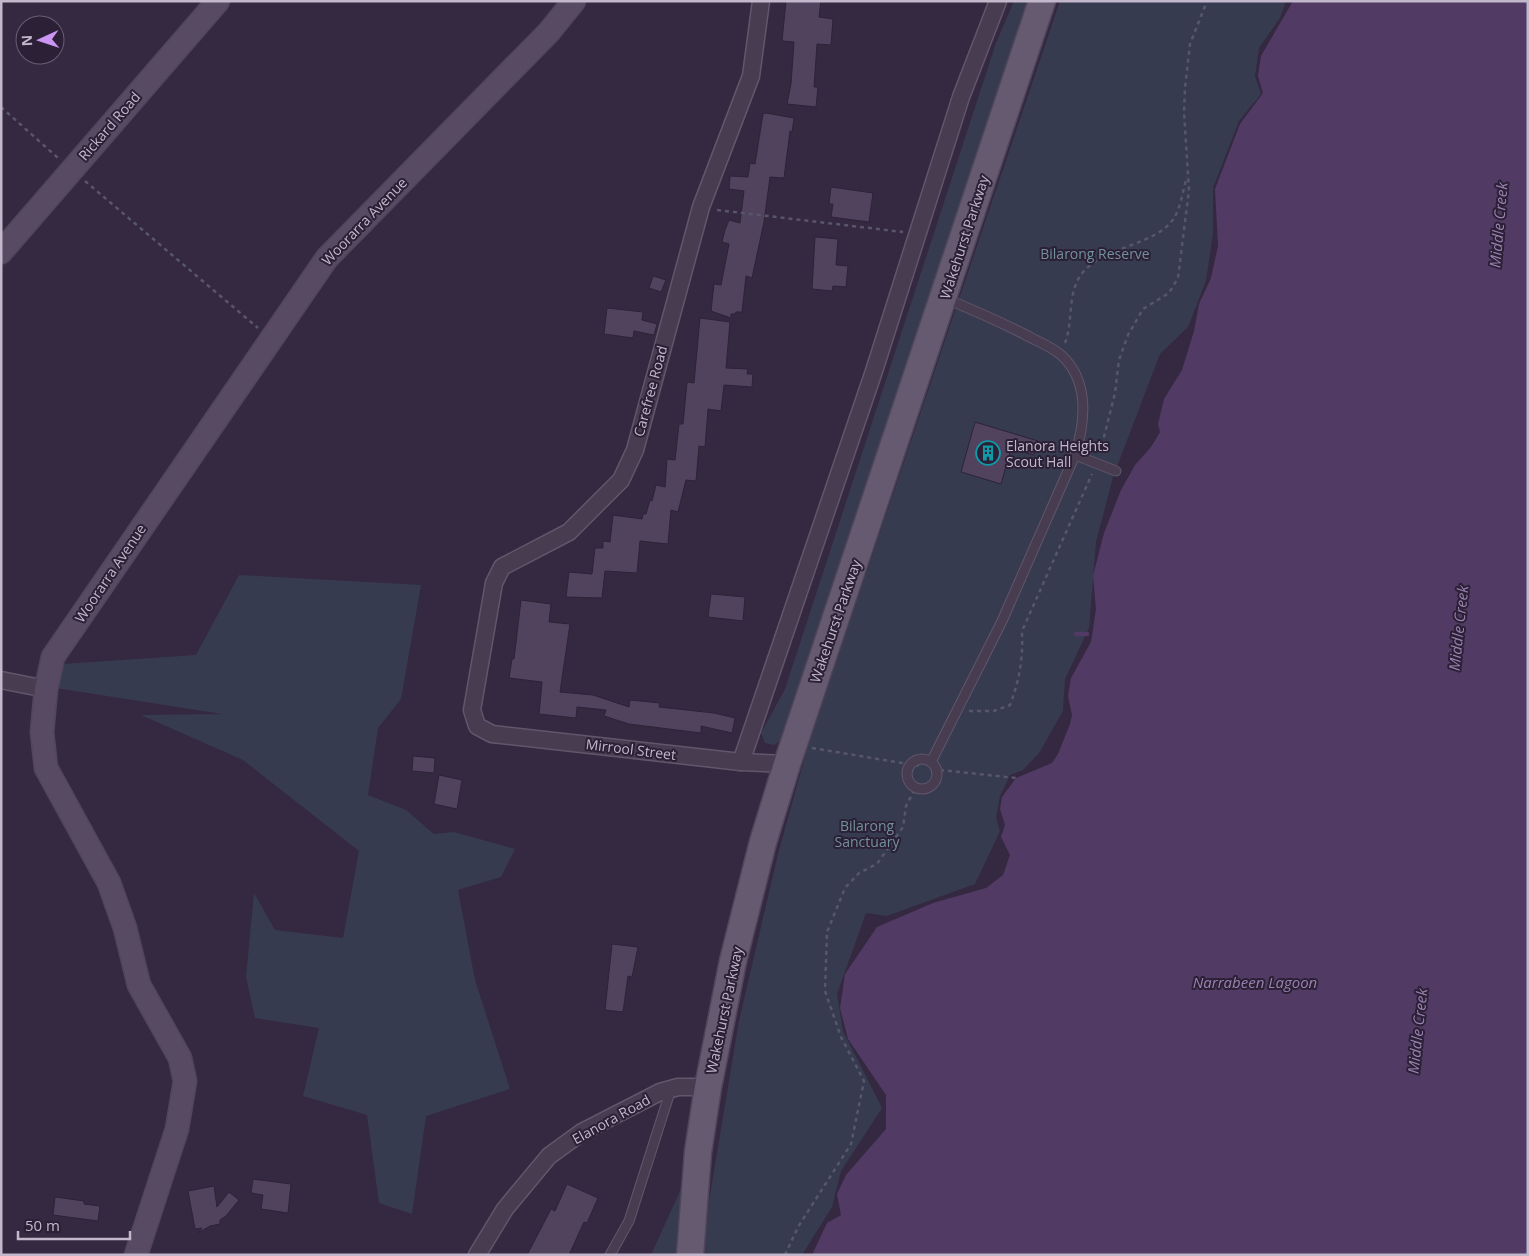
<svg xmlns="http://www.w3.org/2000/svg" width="1529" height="1256" viewBox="0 0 1529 1256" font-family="'Open Sans',sans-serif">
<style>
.green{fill:#363b50}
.water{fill:#513b64}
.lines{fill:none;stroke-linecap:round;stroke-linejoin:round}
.stream{stroke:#513b64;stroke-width:4.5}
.building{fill:#51425e;stroke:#2e2238}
.lane-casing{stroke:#62566b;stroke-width:11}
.street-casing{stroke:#62566b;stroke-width:19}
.secondary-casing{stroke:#50455a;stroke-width:25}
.primary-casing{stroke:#50455a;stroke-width:29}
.path{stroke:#58566b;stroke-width:2.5;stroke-dasharray:4 4;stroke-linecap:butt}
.lane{stroke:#473c50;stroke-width:9}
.street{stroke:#473c50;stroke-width:16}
.secondary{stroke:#594a63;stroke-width:22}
.primary{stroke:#665a70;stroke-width:26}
.labels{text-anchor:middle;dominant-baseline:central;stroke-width:4;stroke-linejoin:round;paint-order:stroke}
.street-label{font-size:14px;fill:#c3b8cb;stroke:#2c2036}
.park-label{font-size:14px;fill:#71929a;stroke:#2c2036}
.poi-label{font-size:14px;fill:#c3b8cb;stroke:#2c2036;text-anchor:start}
.water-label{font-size:15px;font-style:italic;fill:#9a82b1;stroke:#2c2036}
</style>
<rect width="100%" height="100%" fill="#352841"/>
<g class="green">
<polygon points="1014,1 1029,1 783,739 774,745 765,743 761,733 785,689 996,43"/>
<polygon points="1060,1 1286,1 1280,18 1259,48 1255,76 1261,94 1239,121 1213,188 1213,233 1206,281 1188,327 1160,354 1113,477 1096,542 1089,628 1065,679 1063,711 1039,753 1023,770 1010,775 1000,796 996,818 1000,831 975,884 887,916 866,913 837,994 843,1031 882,1108 841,1171 832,1207 802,1255 700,1255 739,1021 778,854 809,742"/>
<polygon points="239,575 421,585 401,699 378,728 368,795 406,810 434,834 454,832 515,849 501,877 458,890 475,980 510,1089 426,1116 412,1214 379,1203 367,1115 303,1096 319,1028 255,1018 246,977 254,893 275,930 343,938 359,851 243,760 141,715 222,714 56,688 63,664 196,655"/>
<polygon points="684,1182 678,1255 651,1255"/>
</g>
<polygon class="water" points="1293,1 1528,1 1528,1255 812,1255 827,1223 841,1215 837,1194 846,1175 886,1129 886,1095 848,1039 840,1008 845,974 877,927 933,903 986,888 1003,875 1010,855 1001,837 1005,825 1000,809 1002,797 1016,778 1052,763 1058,754 1070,724 1072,715 1068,696 1071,678 1091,642 1096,609 1093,576 1104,533 1121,490 1135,465 1151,447 1160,432 1158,424 1164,399 1182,370 1194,331 1199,304 1211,278 1218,246 1215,189 1240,124 1263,93 1258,76 1261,56"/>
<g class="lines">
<polyline class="stream" points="1076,634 1087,634"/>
</g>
<g class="building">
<polygon points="786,1 821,1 819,17 833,19 831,45 817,44 814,87 818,87 816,107 787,104 791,84 794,42 782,41"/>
<polygon points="766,113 794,118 792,132 790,131 784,178 770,177 764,222 752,278 746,276 742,312 736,312 735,314 731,314 731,318 711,311 714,284 721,285 729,244 722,242 725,230 729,220 740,223 744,191 729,189 730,176 748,177 750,163 755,164 763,114"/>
<polygon points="831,187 873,193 869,222 831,217 833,204 829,204"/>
<polygon points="815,237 838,239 836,265 848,266 846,287 833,286 832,291 812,289"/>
<polygon points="653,276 666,280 661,292 649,288"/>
<polygon points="607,308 643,312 642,320 657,324 654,335 634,331 633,338 604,334"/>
<polygon points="700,318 730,322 726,368 748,369 747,374 753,374 752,387 724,385 721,411 708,409 705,447 699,446 696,481 686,480 678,512 671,510 668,544 640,541 637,573 605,571 602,598 566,597 569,572 592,574 595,548 603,548 603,541 610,542 613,515 642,519 643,514 646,514 650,500 652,501 656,485 665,487 667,459 675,460 679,424 683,424 687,382 694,383"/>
<polygon points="975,422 1038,441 1034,455 1011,449 1001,484 961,472"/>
<polygon points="711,594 745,597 743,621 708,617"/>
<polygon points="521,600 551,604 549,622 570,624 560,692 593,695 629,707 630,700 660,703 659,707 714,713 735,718 732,733 701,726 701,733 629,724 604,716 606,710 577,707 576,718 539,714 542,682 509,678 512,659 514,659"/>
<polygon points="413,756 435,758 434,773 412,771"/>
<polygon points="439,775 462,780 457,809 434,804"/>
<polygon points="612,944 638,947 632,977 628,976 623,1012 605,1010"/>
<polygon points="253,1179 291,1184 288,1213 261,1209 263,1195 251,1193"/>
<polygon points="567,1184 598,1198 587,1223 584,1222 569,1255 527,1255 551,1209 555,1211"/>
<polygon points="214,1186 217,1207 229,1192 239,1200 226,1216 220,1220 220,1224 210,1226 198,1233 202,1228 195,1229 188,1191"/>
<polygon points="55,1197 84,1201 84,1204 100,1206 98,1221 53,1215"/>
</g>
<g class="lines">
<g class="lane-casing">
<g id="lane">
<polyline points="1075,455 1116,471"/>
<circle cx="922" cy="774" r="15"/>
<path d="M931 762 1002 621 1075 455C1085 423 1090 381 1061 355 1051 346 1036 341 1024 334 998 321 971 309 944 298"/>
<polyline points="610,1255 629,1221 671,1089"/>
</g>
</g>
<g class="street-casing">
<g id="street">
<polyline points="761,1 751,76 701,207 635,450 621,480 569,532 502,567 494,583 472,710 477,726 492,734 741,762 787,764"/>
<polyline points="1,680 46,689"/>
<polyline points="741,762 874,371 961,97 998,1"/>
<polyline points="477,1255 505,1209 549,1156 582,1132 660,1092 678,1087 708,1087"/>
</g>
</g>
<g class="secondary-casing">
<g id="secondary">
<polyline points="1,252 218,1"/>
<polyline points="136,1255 177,1129 185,1081 180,1058 139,985 125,928 109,883 46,768 42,732 46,689 53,657 327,258 549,32 574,1"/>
</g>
</g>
<g class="primary-casing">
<polyline id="primary" points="690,1255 698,1152 708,1087 733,961 763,842 787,764 1042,1"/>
</g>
<g class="path">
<polyline points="1,107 58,158"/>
<polyline points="85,181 258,328"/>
<polyline points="717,210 903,232"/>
<path d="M1065 343C1074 320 1066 289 1085 270 1108 246 1158 244 1174 218 1181 207 1183 189 1187 177"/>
<polyline points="1100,453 1115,393 1119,360 1128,335 1143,309 1169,293 1178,278 1189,190 1184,112 1185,88 1190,44 1207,1"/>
<path d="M969 711H994L1010 705C1020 678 1023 659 1022 631L1092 474"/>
<polyline points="812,748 920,766"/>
<polyline points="940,770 1016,778"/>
<polyline points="785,1255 798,1227 851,1144 864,1081 841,1037 825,991 827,932 845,888 859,873 877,864 903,827 906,806 916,787"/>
</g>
<use href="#lane" class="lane"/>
<use href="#street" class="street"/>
<use href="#secondary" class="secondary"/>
<use href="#primary" class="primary"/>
</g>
<defs>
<g id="building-ring" transform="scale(1.25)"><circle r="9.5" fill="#2c2036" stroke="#0f9aa8" stroke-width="1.5"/><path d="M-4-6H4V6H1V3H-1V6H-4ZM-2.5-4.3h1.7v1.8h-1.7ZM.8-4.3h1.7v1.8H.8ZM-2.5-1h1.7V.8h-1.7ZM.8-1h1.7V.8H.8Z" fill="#0f9aa8"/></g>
</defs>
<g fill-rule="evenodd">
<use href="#building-ring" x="988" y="453"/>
</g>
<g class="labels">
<g class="street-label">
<text transform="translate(109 126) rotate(-49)">Rickard Road</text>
<text transform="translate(364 221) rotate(-46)">Woorarra Avenue</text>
<text transform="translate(964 237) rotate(-72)">Wakehurst Parkway</text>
<text transform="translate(650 391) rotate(-75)">Carefree Road</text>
<text transform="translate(110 573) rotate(-56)">Woorarra Avenue</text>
<text transform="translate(835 621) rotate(-71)">Wakehurst Parkway</text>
<text transform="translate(631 749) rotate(7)">Mirrool Street</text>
<text transform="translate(724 1010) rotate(-78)">Wakehurst Parkway</text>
<text transform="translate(611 1119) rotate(-29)">Elanora Road</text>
</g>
<g class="park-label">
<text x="1095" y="253">Bilarong Reserve</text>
<text x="867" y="825">Bilarong<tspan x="867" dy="16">Sanctuary</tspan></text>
</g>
<g class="poi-label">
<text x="1006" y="445">Elanora Heights<tspan x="1006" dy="16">Scout Hall</tspan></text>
</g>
<g class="water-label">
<text transform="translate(1498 225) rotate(-85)">Middle Creek</text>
<text transform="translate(1458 628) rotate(-84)">Middle Creek</text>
<text x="1255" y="982">Narrabeen Lagoon</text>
<text transform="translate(1417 1031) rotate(-84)">Middle Creek</text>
</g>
</g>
<rect width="1529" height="1256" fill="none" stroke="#c3b8cb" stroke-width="5"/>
<g transform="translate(40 40) rotate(267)"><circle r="24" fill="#2c2036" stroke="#685d72"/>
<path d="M0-4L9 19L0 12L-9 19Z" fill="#cb95f3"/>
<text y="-8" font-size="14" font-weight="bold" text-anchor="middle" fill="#c3b8cb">N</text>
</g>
<path d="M18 1231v8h112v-8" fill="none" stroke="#c3b8cb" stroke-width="2.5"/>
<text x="25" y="1231" font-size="15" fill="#c3b8cb" stroke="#2c2036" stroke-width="4" paint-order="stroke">50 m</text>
</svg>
